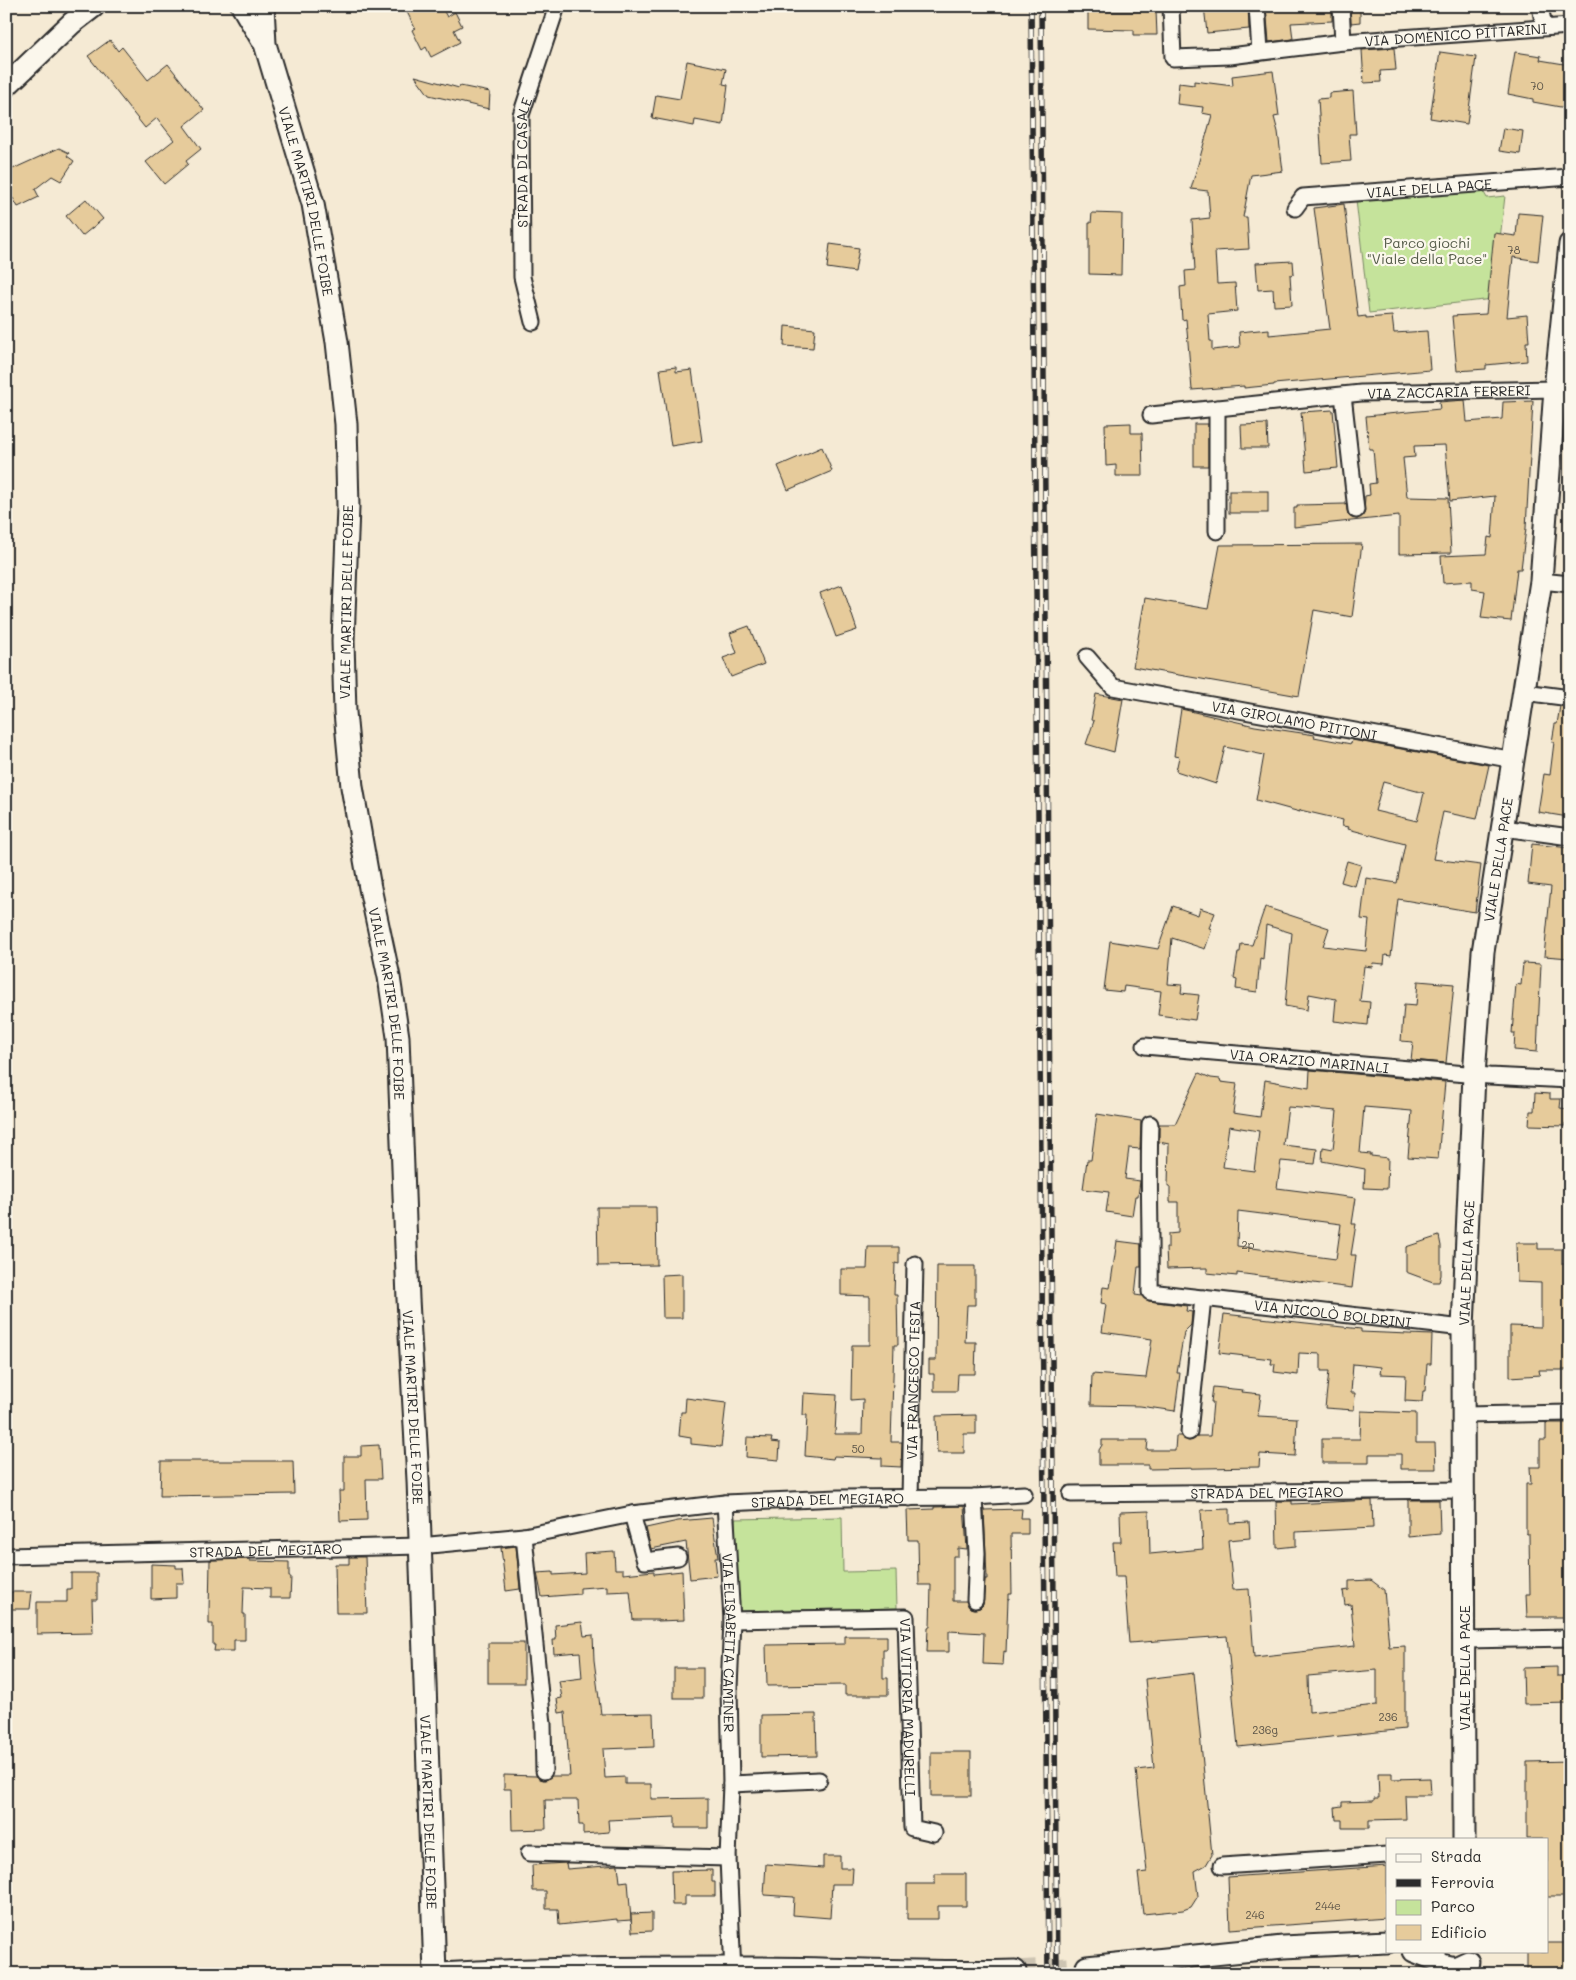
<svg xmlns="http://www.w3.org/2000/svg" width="1576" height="1980" viewBox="0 0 1576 1980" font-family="Mali,sans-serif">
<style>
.green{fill:#c5e39b;stroke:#788763}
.building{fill:#e6cb9b;stroke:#2b2b2b;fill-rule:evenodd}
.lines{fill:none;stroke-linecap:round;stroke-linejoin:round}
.secondary-tunnel{stroke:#cdc4b2;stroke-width:21;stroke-dasharray:21 11;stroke-linecap:butt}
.street-casing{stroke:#2b2b2b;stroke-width:19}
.secondary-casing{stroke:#2b2b2b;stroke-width:25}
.street{stroke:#fbf7ec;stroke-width:15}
.secondary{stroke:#fbf7ec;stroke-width:21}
.rail-casing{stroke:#2b2b2b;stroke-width:5.5}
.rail{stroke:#fbf7ec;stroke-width:4;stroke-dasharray:11;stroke-linecap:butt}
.labels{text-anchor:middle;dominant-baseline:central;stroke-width:4.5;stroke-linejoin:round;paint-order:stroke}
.number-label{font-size:11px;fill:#5a5347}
.street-label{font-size:14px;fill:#2b2b2b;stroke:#fbf7ec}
.park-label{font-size:14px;fill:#525947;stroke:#fbf7ec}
</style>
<rect width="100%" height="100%" fill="#f5ead4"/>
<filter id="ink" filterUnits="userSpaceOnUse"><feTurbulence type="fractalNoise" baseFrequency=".02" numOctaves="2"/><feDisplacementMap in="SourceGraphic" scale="10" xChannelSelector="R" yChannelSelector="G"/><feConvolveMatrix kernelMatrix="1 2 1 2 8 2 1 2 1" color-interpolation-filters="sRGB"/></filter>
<g filter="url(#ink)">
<g class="green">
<polygon points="1482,189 1487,198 1505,196 1493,299 1369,313 1356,200"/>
<polygon points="842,1517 843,1572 896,1571 897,1608 737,1611 735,1519"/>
</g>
<g class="building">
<polygon points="404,6 441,6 447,17 455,12 462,26 454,30 460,42 431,57 426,47 422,50 412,30 415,28"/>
<polygon points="1088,6 1107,6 1107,11 1156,11 1157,35 1134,35 1134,30 1088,29"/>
<polygon points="1204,6 1248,6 1249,29 1207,33"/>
<polygon points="1266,6 1332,6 1332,21 1291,23 1293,39 1269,42"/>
<polygon points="1350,6 1360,6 1360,22 1351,23"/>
<polygon points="110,40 118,51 122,47 148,80 168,64 204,110 184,126 201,149 186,161 188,164 164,184 146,162 174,140 157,118 145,128 88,56"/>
<polygon points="1394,48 1396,70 1380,71 1381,82 1364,83 1362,50"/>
<polygon points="1440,52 1476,57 1467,124 1430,118"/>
<polygon points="1515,52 1541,56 1540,60 1570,65 1570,84 1566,108 1533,102 1533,99 1508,94"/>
<polygon points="687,61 726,69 723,84 728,85 723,125 695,120 694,126 652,118 656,95 680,99"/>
<polygon points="1273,71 1279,116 1274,117 1278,132 1283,171 1251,175 1243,217 1247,217 1249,249 1215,251 1217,284 1235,283 1237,311 1208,314 1210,341 1212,341 1212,350 1240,347 1239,332 1269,329 1269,335 1330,329 1314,208 1344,204 1358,317 1366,316 1366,318 1392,316 1394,333 1427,331 1430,370 1274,384 1274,385 1244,388 1244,386 1192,390 1186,319 1182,320 1180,287 1186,286 1185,271 1195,270 1192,220 1210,218 1208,191 1191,189 1212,115 1202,113 1203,107 1177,104 1179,83 1194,85 1194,81 1233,86 1232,76"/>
<polygon points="415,76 459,88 460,86 490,92 489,109 429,95"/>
<polygon points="1353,91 1356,134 1349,134 1351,161 1322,163 1318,99 1329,98 1329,93"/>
<polygon points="1503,128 1523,131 1520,154 1499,151"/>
<polygon points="59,148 69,153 67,156 74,161 61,181 52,176 35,189 39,197 18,207 13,198 11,199 6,189 6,172"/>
<polygon points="86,199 103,219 82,236 66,216"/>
<polygon points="1092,213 1122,214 1121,275 1089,274 1089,223 1091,223"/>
<polygon points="1518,213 1543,215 1538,261 1513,257 1507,317 1527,315 1529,342 1526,342 1527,361 1486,365 1486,369 1457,371 1452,316 1486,314 1494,233 1516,236"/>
<polygon points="830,244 859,248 855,272 827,268"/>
<polygon points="1293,261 1294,274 1290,275 1292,305 1274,306 1273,289 1258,290 1256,263"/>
<polygon points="785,326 815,329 813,348 784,346"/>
<polygon points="676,367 676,372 692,370 702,441 671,446 660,369"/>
<polygon points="1465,400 1467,422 1502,419 1503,402 1533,401 1526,528 1521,569 1517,569 1511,621 1481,618 1485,591 1472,589 1472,581 1443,583 1441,556 1486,554 1488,537 1492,538 1495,496 1450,501 1445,445 1414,446 1415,457 1403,458 1407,497 1448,498 1451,553 1399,554 1399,516 1294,527 1294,508 1297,508 1297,505 1346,504 1348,515 1352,518 1358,519 1364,514 1365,496 1370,495 1369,484 1376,483 1373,449 1369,449 1366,416 1440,409 1439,402"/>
<polygon points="1333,410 1338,468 1306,471 1301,412"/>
<polygon points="1131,423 1131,433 1142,433 1143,476 1116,476 1116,465 1106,466 1105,424"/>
<rect x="1194" y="424" width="14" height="42"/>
<polygon points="1267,424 1268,448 1242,448 1241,425"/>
<polygon points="822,447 832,471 788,490 778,466"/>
<rect x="1229" y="491" width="39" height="22"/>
<polygon points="1362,544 1352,617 1314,610 1299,696 1133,667 1145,598 1208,609 1220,545"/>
<polygon points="842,585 857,630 836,637 820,593"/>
<polygon points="749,626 764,664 731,677 723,658 737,653 730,633"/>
<polygon points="1096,694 1123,699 1114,752 1086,744 1094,721 1091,720"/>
<polygon points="1560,706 1570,707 1570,803 1568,817 1538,812 1544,774 1550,775 1554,742 1552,742 1555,724 1557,724"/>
<path d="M1181 709 1255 726 1315 735 1314 737 1351 744 1352 740 1489 765 1477 819 1443 812 1433 859 1481 865 1475 912 1398 899 1391 956 1385 955 1384 964 1373 963 1372 967 1364 966 1360 1001 1370 1002 1368 1025 1334 1021 1336 999 1309 994 1307 1010 1285 1006 1292 933 1266 925 1263 959 1260 958 1257 992 1236 989 1237 980 1234 979 1238 952H1240L1241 944 1252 945 1265 907 1329 928 1323 946 1366 951 1369 920 1361 919 1366 878 1397 883 1405 844 1348 829 1349 827 1342 826 1343 820 1300 810V812L1256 800 1264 755 1225 747 1216 784 1176 771 1179 757 1174 756ZM1383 782 1424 793 1417 821 1375 811Z"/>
<polygon points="1532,844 1570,848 1570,958 1544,956 1551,887 1528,884"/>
<polygon points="1347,861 1361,865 1355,886 1341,882"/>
<polygon points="1173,906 1198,915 1200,908 1215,913 1209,928 1212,929 1205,949 1172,938 1168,984 1182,985 1181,993 1199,995 1195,1020 1158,1015 1161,991 1124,986 1123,992 1104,990 1110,941 1158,949"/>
<polygon points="1523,963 1541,964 1537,1052 1514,1050 1515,1033 1512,1033 1516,984 1521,985"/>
<polygon points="1418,981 1454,984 1446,1063 1411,1060 1413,1042 1401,1041 1404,1005 1416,1006"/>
<path d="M1310 1070 1445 1082 1438 1159 1408 1157 1412 1111 1364 1107 1360 1153 1371 1154V1156L1388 1158 1387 1189 1364 1188 1365 1169 1322 1161 1323 1147 1333 1149 1337 1111 1288 1107 1283 1145 1317 1149 1315 1164 1281 1161 1277 1188 1356 1198 1352 1224H1356L1351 1255H1356L1352 1288 1237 1273V1276L1207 1273V1268L1167 1269 1166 1248H1168V1234L1178 1233V1202H1170V1186H1168L1169 1144 1159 1142V1124H1175L1199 1073 1211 1078 1220 1079 1221 1082 1237 1084 1233 1113 1260 1117 1265 1080 1309 1088ZM1229 1126 1259 1131 1254 1171 1223 1167ZM1238 1211 1341 1224 1336 1259 1237 1246Z"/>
<polygon points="1535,1093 1550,1094 1550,1099 1561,1099 1560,1108 1569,1109 1569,1124 1565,1123 1565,1126 1529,1125 1530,1111 1534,1111"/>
<polygon points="1097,1114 1141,1121 1140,1149 1129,1148 1125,1179 1140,1181 1138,1196 1135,1196 1132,1216 1106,1212 1109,1192 1083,1189 1087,1160 1091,1160"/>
<polygon points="597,1207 656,1207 657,1265 598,1266"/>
<polygon points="1439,1236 1441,1246 1441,1275 1439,1282 1433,1282 1406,1272 1406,1247"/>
<polygon points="1117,1241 1141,1244 1141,1267 1138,1267 1135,1295 1142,1296 1149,1301 1187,1306 1186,1311 1192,1312 1191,1325 1184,1332 1177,1373 1180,1373 1175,1411 1140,1406 1091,1405 1092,1374 1146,1378 1152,1339 1102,1332 1106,1304 1101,1303 1103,1287 1110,1288"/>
<polygon points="1516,1243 1538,1243 1538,1249 1562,1249 1562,1264 1570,1264 1570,1370 1539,1370 1540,1375 1510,1377 1510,1326 1541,1327 1541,1283 1517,1282"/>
<polygon points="868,1247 899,1247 899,1264 895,1263 894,1295 897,1295 898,1345 894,1345 891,1442 902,1442 901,1467 882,1466 882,1458 834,1456 833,1459 805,1456 807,1415 803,1415 804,1393 837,1395 835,1434 862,1434 863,1399 851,1400 852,1345 870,1345 870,1296 841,1295 841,1269 867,1269"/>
<polygon points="937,1266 975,1266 975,1305 967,1305 965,1342 976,1342 975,1374 958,1374 957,1391 934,1391 934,1374 929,1374 929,1360 936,1360"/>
<polygon points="682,1274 682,1318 663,1318 662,1275"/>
<polygon points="1224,1314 1361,1329 1361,1332 1432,1335 1431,1364 1427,1364 1425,1391 1423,1391 1422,1402 1405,1401 1406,1375 1380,1374 1381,1367 1353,1364 1351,1393 1355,1393 1354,1410 1325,1408 1329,1371 1321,1371 1321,1354 1299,1353 1298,1375 1274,1372 1275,1364 1271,1364 1272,1359 1219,1353"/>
<polygon points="1213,1387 1243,1390 1242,1392 1261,1394 1258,1416 1297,1418 1295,1456 1260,1454 1259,1467 1148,1469 1148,1465 1099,1465 1099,1450 1102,1445 1102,1440 1148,1440 1147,1450 1175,1450 1176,1436 1181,1436 1189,1441 1193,1440 1197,1436 1210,1436 1213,1402 1211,1402"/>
<polygon points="686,1398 726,1403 721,1447 691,1444 691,1438 679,1436 681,1412 685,1412"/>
<polygon points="1361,1411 1416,1413 1416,1443 1435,1443 1436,1469 1401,1469 1401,1454 1369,1454 1369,1463 1322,1463 1322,1439 1360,1439"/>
<polygon points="976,1415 976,1434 964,1434 964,1453 937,1453 936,1416"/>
<polygon points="1546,1423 1570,1423 1570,1617 1527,1617 1526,1594 1530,1594 1529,1534 1526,1534 1526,1484 1531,1484 1530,1467 1540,1467 1540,1440 1546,1440"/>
<polygon points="747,1437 772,1438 771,1442 780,1443 779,1460 746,1457"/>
<polygon points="379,1445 381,1479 366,1479 367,1520 340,1521 339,1491 344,1491 344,1456 361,1456 361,1446"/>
<polygon points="161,1461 293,1461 294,1494 160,1496"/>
<polygon points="1372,1500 1373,1528 1296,1532 1296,1546 1277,1548 1276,1501 1292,1501 1292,1504"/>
<polygon points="1408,1500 1439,1500 1440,1534 1408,1537"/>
<polygon points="964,1506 967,1549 958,1548 958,1556 953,1556 953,1601 966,1601 970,1608 974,1609 980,1608 983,1605 985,1579 987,1579 984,1510 1022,1509 1021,1518 1028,1518 1028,1534 1011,1534 1012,1594 1009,1594 1009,1599 1008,1599 1006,1652 1004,1651 1003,1665 983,1664 984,1633 949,1631 949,1652 927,1652 928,1627 930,1627 931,1585 919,1585 918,1540 908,1540 907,1510 934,1509 934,1507"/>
<path d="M1230 1509V1523L1249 1522 1250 1538 1228 1540 1233 1590 1249 1589 1254 1657 1355 1646 1351 1604 1345 1605 1343 1591 1349 1590V1581L1371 1580 1384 1590 1389 1647 1405 1646V1729L1238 1747 1227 1636 1129 1643 1124 1577H1115L1113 1542H1121L1120 1512 1149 1511 1150 1554 1203 1549 1201 1510ZM1377 1670V1705L1309 1712 1308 1676Z"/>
<polygon points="712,1518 718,1558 715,1558 717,1576 690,1579 686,1542 651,1549 646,1528 678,1521"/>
<polygon points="516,1546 520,1589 506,1591 501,1548"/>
<polygon points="614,1551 615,1569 623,1569 623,1574 654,1571 654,1574 682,1571 684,1620 658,1621 658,1620 633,1620 630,1591 607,1592 607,1586 580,1588 580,1594 542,1597 537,1573 553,1572 553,1575 585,1573 584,1553"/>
<polygon points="349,1557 365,1557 367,1613 336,1613 335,1564 349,1564"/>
<polygon points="250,1559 250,1561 289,1562 289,1577 291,1577 290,1598 270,1598 270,1588 244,1587 243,1614 245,1614 245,1640 234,1640 234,1651 214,1651 215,1645 213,1645 213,1624 209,1624 209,1612 210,1560"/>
<polygon points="151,1564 176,1565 176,1568 183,1568 184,1583 176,1583 176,1598 151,1599"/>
<polygon points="71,1573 97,1573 97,1600 92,1600 93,1633 37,1634 37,1602 67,1602 67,1589 71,1589"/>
<polygon points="11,1592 32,1592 30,1609 10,1609"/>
<polygon points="582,1622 584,1636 593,1635 594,1660 601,1714 653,1713 654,1747 603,1749 605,1778 625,1777 625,1784 651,1784 651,1799 708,1798 708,1828 675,1828 675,1817 608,1820 609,1832 583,1834 583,1825 579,1825 578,1800 545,1800 546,1829 512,1830 511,1789 504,1789 504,1775 536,1776 544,1780 552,1776 570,1776 565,1712 559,1713 557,1699 562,1698 559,1681 582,1678 580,1652 554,1654 553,1640 556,1640 555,1625"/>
<polygon points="845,1636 887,1636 887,1649 883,1649 883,1678 888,1678 888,1695 845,1695 845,1685 767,1686 766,1645 845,1644"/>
<rect x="488" y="1643" width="36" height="40"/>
<polygon points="1557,1667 1557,1676 1570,1676 1570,1703 1524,1704 1523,1668"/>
<rect x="674" y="1668" width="29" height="30"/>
<polygon points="1194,1673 1212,1855 1206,1865 1195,1871 1198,1896 1191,1907 1183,1910 1143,1914 1138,1873 1147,1872 1136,1770 1154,1768 1145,1679"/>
<polygon points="816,1714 817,1756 761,1757 761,1715"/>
<rect x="931" y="1752" width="40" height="44"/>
<polygon points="1569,1761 1569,1897 1547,1897 1547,1839 1527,1839 1527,1762"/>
<polygon points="1378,1773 1392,1773 1392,1779 1430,1778 1431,1795 1405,1795 1406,1819 1369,1820 1369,1828 1342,1828 1342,1820 1336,1820 1335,1807 1342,1806 1342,1802 1374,1801 1374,1798 1379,1798"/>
<polygon points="823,1856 840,1856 840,1868 853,1868 852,1884 832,1884 830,1918 793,1915 794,1897 764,1895 766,1864 823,1868"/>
<polygon points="566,1863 567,1869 618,1865 620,1882 628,1881 631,1920 617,1921 617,1919 559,1925 558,1909 546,1909 546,1891 533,1891 532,1865"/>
<polygon points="1387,1866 1387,1918 1230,1929 1228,1877"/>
<polygon points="712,1870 712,1882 715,1882 715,1896 685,1896 685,1905 672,1905 671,1871"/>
<polygon points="935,1874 966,1874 966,1906 938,1906 938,1919 907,1919 907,1884 935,1884"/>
<polygon points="652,1913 652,1931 632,1932 631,1914"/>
<polygon points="1547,1943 1568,1943 1568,1974 1527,1974 1527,1951 1547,1951"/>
</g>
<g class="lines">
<polyline class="secondary-tunnel" points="1015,1971 1087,1967"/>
<g class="street-casing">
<g id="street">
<path id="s1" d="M1171 6 1173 58 1230 56 1343 42 1570 26"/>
<polyline points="1257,6 1260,52"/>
<polyline points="1341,6 1343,42"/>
<polyline points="1540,6 1544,27"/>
<path id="s2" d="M1295 208 1303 197 1570 177"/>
<path id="s3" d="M533 322 522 277 521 115 557 6"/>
<polyline points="1343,395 1356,510"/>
<polyline points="1217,408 1217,531"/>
<path id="s4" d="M1151 415 1361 393 1555 389"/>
<polyline points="1541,581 1570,584"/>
<path id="s5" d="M1087 657 1113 687 1514 760"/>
<polyline points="1524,692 1570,698"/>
<polyline points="1503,828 1570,837"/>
<path id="s6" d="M1145 1046 1489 1076 1570 1080"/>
<path id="s7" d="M1150 1124C1148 1180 1151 1236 1150 1292L1463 1328"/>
<polyline points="1464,1415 1570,1413"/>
<polyline points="1189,1432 1203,1298"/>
<path id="s8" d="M1071 1494 1464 1490"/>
<polyline points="974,1497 977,1553 975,1600"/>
<path id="s9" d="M910 1498 915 1264"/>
<path id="s10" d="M725 1503 732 1620 729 1688 731 1784 728 1858 733 1974"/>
<polyline points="632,1514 645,1561 678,1557"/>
<polyline points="524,1536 543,1724 544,1771"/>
<path id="s11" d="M6 1556 420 1546 524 1536 632 1514 725 1503 838 1498 974 1497 1024 1494"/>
<path id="s12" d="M732 1620 906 1617 912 1828 934 1833"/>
<polyline points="1465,1640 1570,1638"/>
<polyline points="731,1784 819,1780"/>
<polyline points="529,1853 728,1858"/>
<polyline points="1222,1866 1387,1855"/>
</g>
</g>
<g class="secondary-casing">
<g id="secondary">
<polyline points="242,6 262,40"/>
<path id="s13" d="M263 6 265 44 313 204 337 342 346 424 348 507 343 641 345 712 352 787 370 888 389 977 398 1037 408 1299 418 1480 435 1974"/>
<polyline points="6,86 72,23 94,6"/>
<path id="s14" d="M1464 1839 1463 1328 1474 1075 1483 952 1541 581 1555 389 1570 244"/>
<polyline points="1414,1951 1437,1960"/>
<polyline points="1442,1965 1455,1968 1468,1962"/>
<polyline points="1087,1967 1283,1947 1387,1942"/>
<path d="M441 1974C538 1968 635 1968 732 1968 826 1967 921 1974 1015 1971"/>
</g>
</g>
<use href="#street" class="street"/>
<use href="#secondary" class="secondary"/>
<g class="rail-casing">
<g id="rail">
<polyline points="1031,6 1048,1974"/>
<polyline points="1041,6 1057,1974"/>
</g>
</g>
<use href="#rail" class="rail"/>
</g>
</g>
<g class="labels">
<g class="number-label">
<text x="1537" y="85">70</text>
<text x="1514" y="249">78</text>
<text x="1248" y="1244">2p</text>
<text x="858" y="1448">50</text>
<text x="1388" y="1716">236</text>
<text x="1265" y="1729">236g</text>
<text x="1328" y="1905">244e</text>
<text x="1255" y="1914">246</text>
</g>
<g class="street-label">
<text stroke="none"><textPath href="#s1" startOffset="336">VIA DOMENICO PITTARINI</textPath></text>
<text stroke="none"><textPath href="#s3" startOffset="161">STRADA DI CASALE</textPath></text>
<text stroke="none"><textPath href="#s2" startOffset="140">VIALE DELLA PACE</textPath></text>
<text stroke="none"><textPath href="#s13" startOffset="201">VIALE MARTIRI DELLE FOIBE</textPath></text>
<text stroke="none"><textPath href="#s4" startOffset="299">VIA ZACCARIA FERRERI</textPath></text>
<text transform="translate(346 602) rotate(-89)">VIALE MARTIRI DELLE FOIBE</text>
<text stroke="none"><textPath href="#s5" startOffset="224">VIA GIROLAMO PITTONI</textPath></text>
<text stroke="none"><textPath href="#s14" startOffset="981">VIALE DELLA PACE</textPath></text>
<text stroke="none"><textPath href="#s13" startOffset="1011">VIALE MARTIRI DELLE FOIBE</textPath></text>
<text stroke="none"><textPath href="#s6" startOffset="165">VIA ORAZIO MARINALI</textPath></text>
<text stroke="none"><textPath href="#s14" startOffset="576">VIALE DELLA PACE</textPath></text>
<text stroke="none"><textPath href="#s7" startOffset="352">VIA NICOLÒ BOLDRINI</textPath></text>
<text stroke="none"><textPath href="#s9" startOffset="118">VIA FRANCESCO TESTA</textPath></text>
<text stroke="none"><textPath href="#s13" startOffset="1416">VIALE MARTIRI DELLE FOIBE</textPath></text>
<text stroke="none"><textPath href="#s8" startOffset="196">STRADA DEL MEGIARO</textPath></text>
<text stroke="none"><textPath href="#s11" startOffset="825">STRADA DEL MEGIARO</textPath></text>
<text stroke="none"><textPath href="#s11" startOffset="260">STRADA DEL MEGIARO</textPath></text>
<text stroke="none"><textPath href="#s10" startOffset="140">VIA ELISABETTA CAMINER</textPath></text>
<text transform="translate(1464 1668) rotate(-90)">VIALE DELLA PACE</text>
<text stroke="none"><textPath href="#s12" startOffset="264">VIA VITTORIA MADURELLI</textPath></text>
<text stroke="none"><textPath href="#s13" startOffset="1821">VIALE MARTIRI DELLE FOIBE</textPath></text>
</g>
<g class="park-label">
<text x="1427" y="242">Parco giochi<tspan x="1427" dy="16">"Viale della Pace"</tspan></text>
</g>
</g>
<rect width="1576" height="1980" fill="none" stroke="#fbf7ec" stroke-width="25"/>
<rect x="12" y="12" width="1551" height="1955" fill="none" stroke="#2b2b2b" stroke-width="2" filter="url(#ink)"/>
<rect x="1386" y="1838" width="162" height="115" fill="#fbf7ec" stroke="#a8a59f"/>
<rect x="1396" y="1854" width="25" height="8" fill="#fbf7ec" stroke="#a8a59f"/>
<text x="1431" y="1862" font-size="15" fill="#2b2b2b">Strada</text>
<rect x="1396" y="1879" width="25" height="8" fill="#2b2b2b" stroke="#a8a59f"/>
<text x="1431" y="1888" font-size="15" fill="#2b2b2b">Ferrovia</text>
<rect x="1396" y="1900" width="25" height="15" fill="#c5e39b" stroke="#a8a59f"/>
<text x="1431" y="1912" font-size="15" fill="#2b2b2b">Parco</text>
<rect x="1396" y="1925" width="25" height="15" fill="#e6cb9b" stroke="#a8a59f"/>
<text x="1431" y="1938" font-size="15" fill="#2b2b2b">Edificio</text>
</svg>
